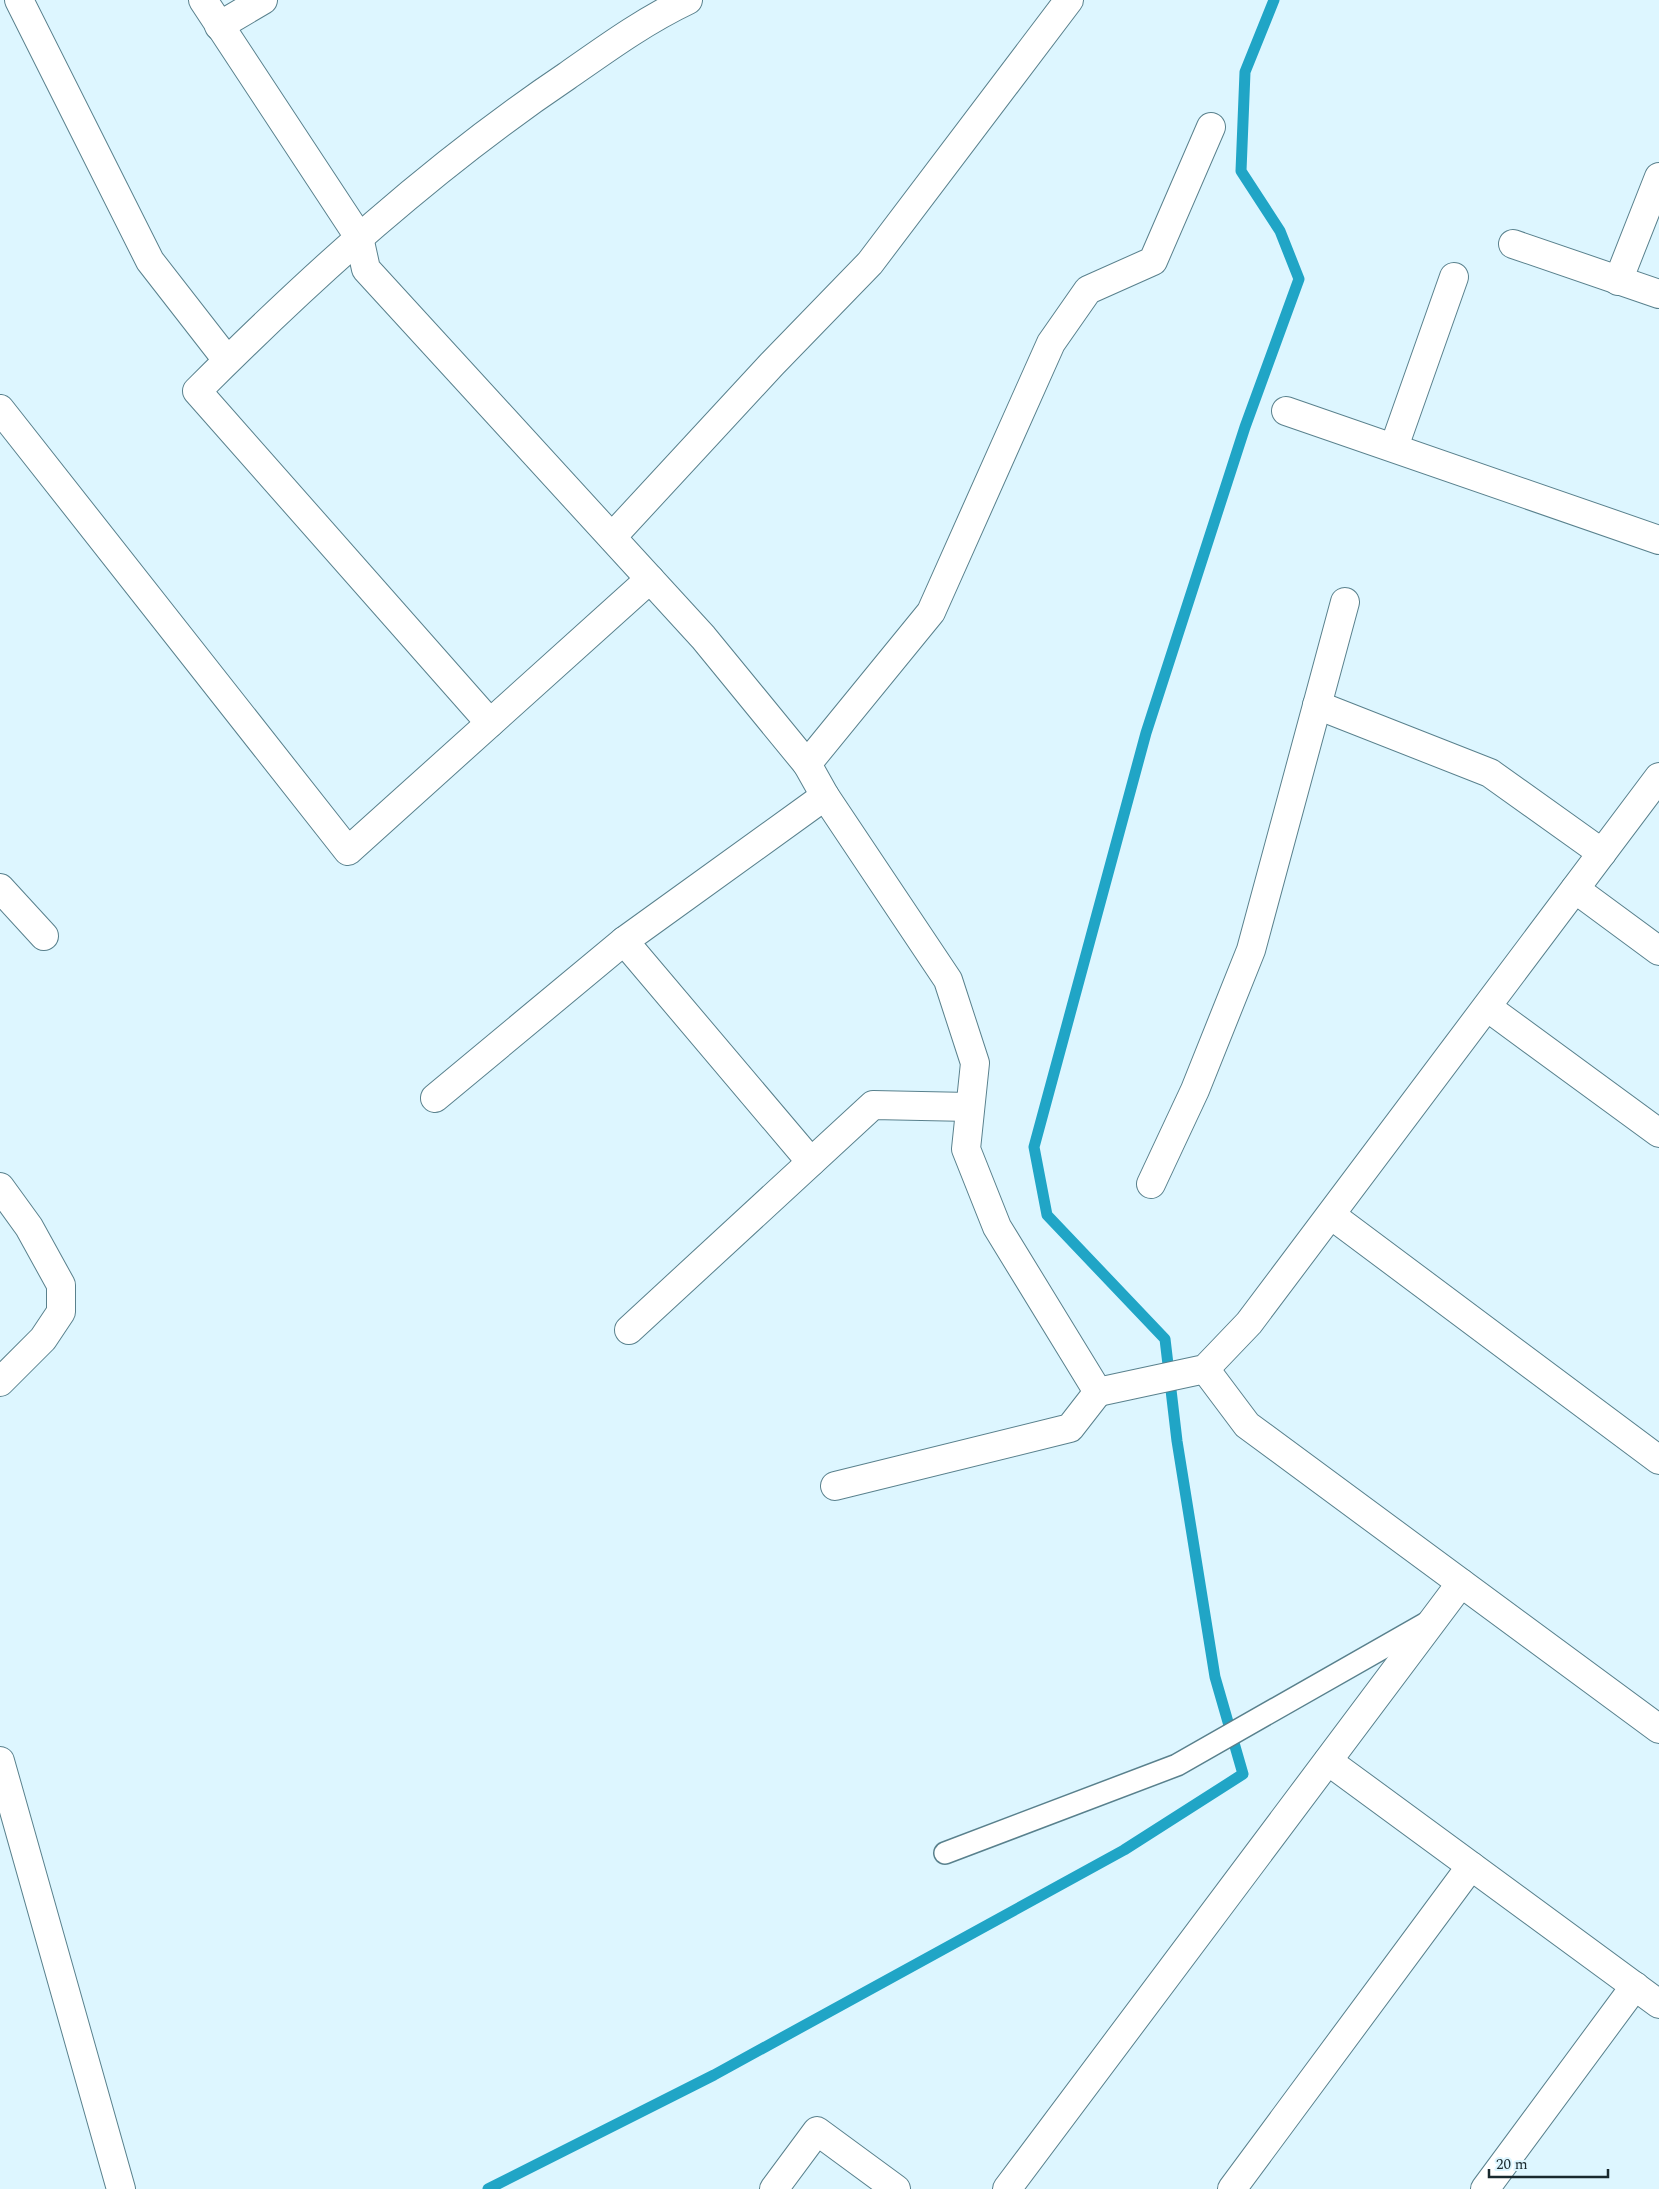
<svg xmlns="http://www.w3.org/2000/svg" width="1659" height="2189" viewBox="0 0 1659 2189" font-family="Spectral,serif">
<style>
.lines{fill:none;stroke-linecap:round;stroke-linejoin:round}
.stream{stroke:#20a5c6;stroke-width:11}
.lane-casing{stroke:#59818d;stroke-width:24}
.street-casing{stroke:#59818d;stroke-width:30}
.lane{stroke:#fff;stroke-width:21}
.street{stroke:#fff;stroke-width:28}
</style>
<rect width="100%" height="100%" fill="#ddf6ff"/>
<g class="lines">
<polyline class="stream" points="488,2189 714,2075 1124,1850 1243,1774 1215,1677 1177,1441 1165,1339 1047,1215 1034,1147 1146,733 1245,427 1299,279 1280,231 1241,171 1245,72 1274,0"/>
<g class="lane-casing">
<polyline id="lane" points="945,1853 1177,1765 1430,1621"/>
</g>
<g class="street-casing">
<g id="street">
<polyline points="19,0 150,261 227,360"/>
<polyline points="203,0 359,237 366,269 703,637 807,764 825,796 948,980 975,1063 966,1149 997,1227 1098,1392 1205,1369 1249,1323 1659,777"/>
<polyline points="219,26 263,0"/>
<polyline points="1513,244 1659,294"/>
<polyline points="1618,281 1659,177"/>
<polyline points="0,409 348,851 650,579"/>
<polyline points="1286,411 1659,540"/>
<polyline points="1394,447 1454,277"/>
<polyline points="612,537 772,364 870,263 1069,0"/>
<polyline points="1317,705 1490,773 1602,853"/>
<path d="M490 723 197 391C311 277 433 166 567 76 607 48 644 21 688 0"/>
<polyline points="807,764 931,612 1051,343 1088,290 1153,261 1211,127"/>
<polyline points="0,888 44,936"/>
<polyline points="1575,889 1659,951"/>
<polyline points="624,941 825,796"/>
<polyline points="1487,1007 1659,1133"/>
<polyline points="435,1098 624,941 811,1162"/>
<polyline points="1151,1184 1195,1090 1251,950 1345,602"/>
<polyline points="0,1187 29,1227 61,1285 61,1312 43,1339 0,1382"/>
<polyline points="1331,1215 1659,1460"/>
<polyline points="629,1330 873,1105 970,1107"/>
<polyline points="1205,1369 1247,1425 1659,1729"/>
<polyline points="835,1486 1070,1428 1098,1392"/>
<polyline points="0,1761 121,2189"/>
<polyline points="1328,1761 1659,2004"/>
<polyline points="774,2189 817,2131 896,2189"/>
<polyline points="1007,2189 1461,1583"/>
<polyline points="1232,2189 1471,1866"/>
<polyline points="1485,2189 1635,1986"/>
</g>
</g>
<use href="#lane" class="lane"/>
<use href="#street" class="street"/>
</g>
<path d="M1489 2169v8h119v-8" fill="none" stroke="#19292e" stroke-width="2.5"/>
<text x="1496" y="2169" font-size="15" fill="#19292e" stroke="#ddf6ff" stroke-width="4" paint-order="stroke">20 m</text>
</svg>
